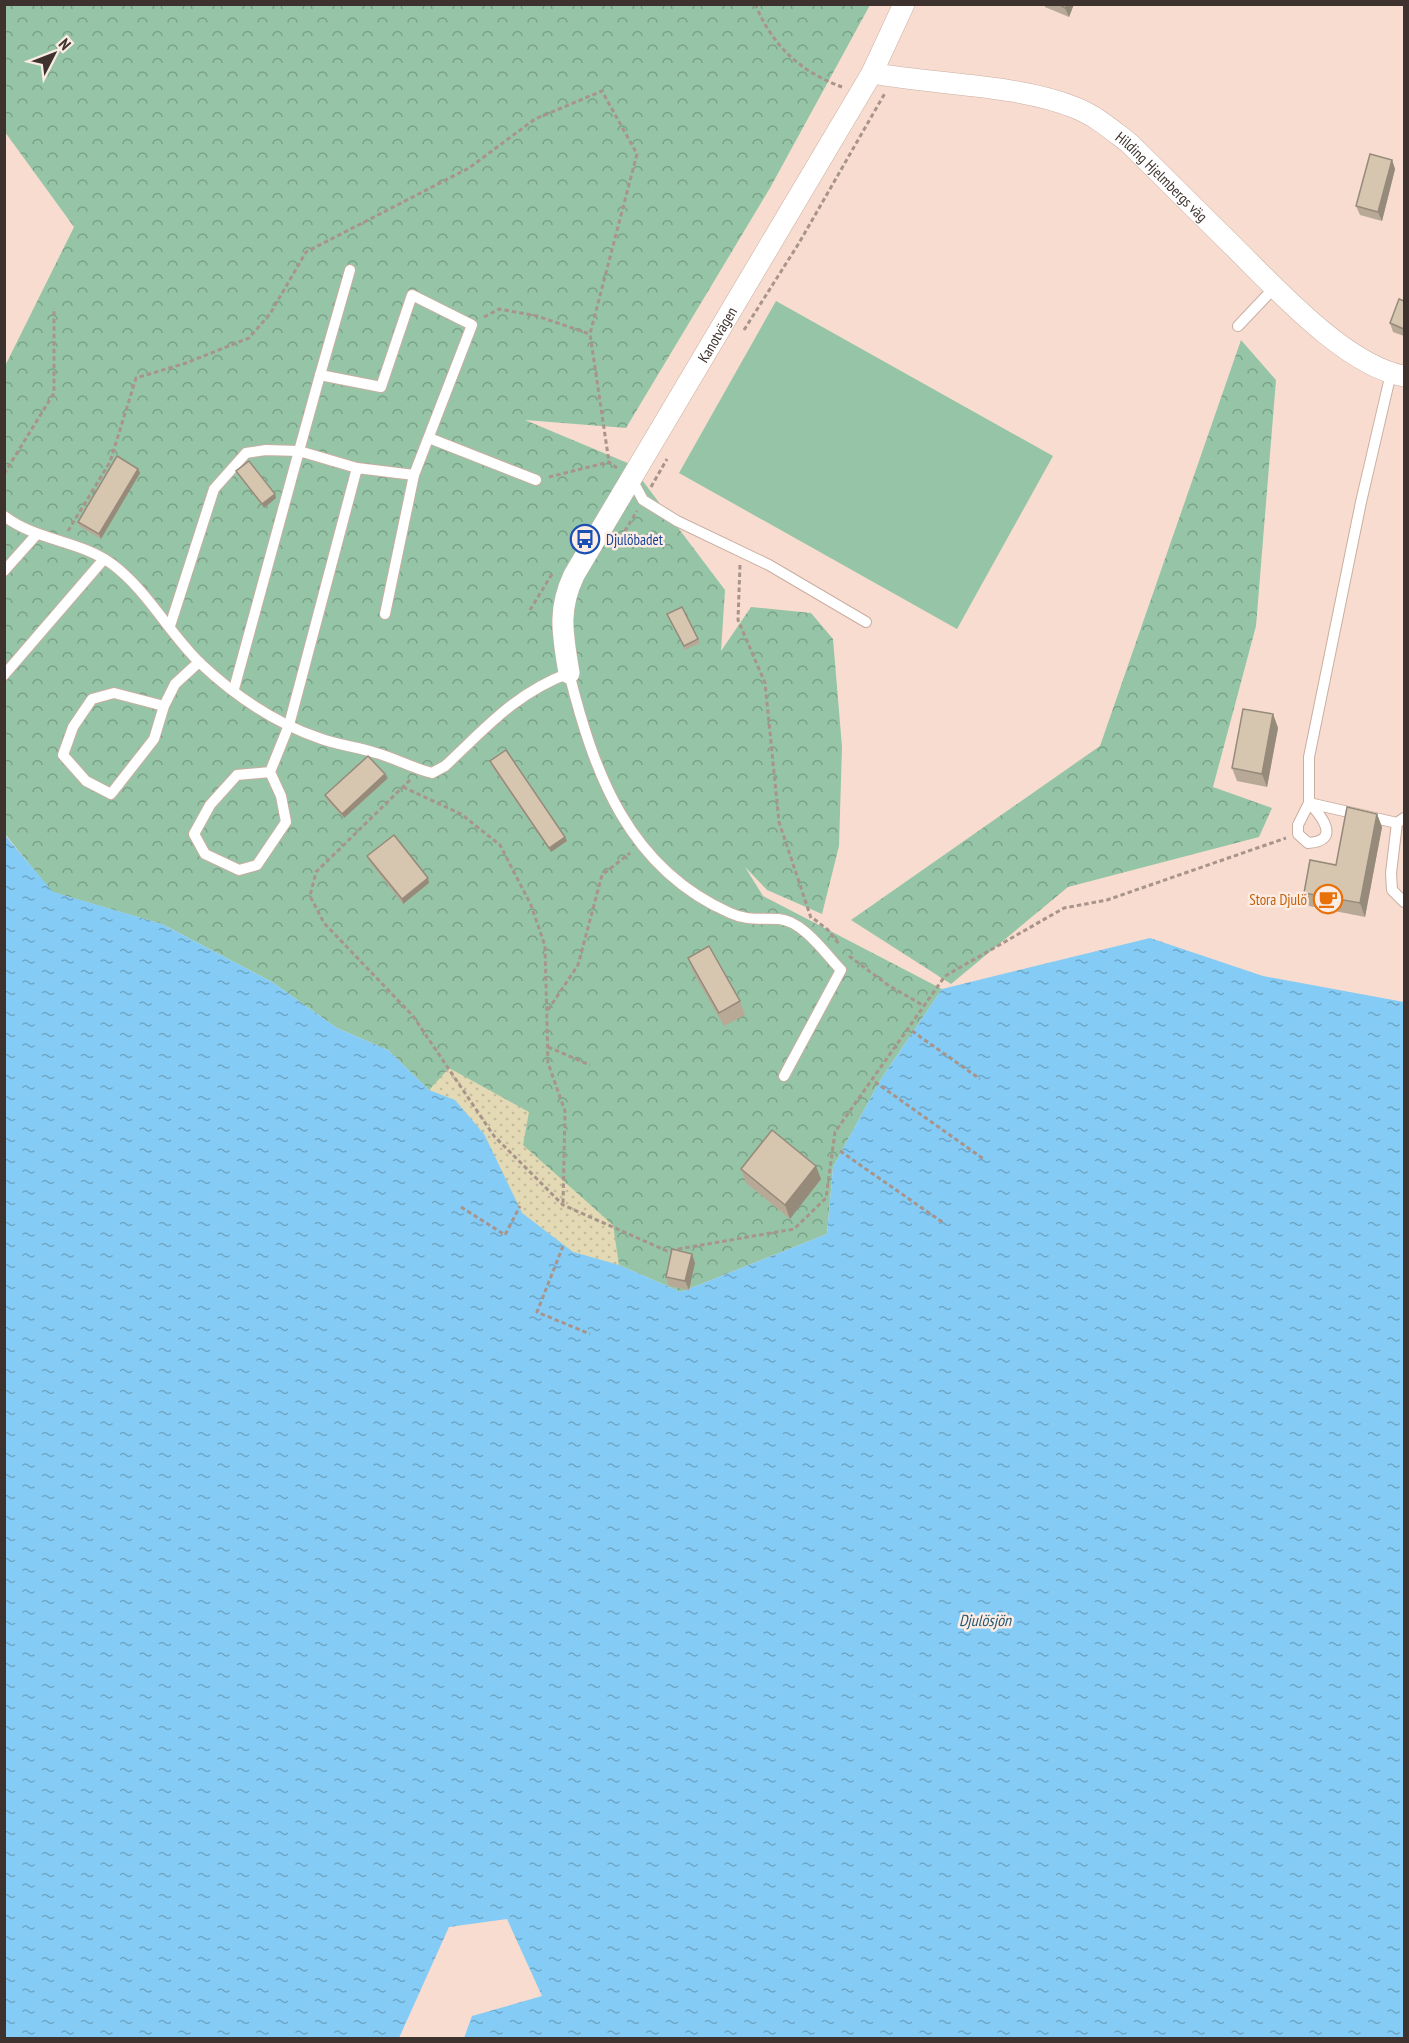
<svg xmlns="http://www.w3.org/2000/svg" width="1409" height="2043" viewBox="0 0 1409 2043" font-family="'PT Sans Narrow',sans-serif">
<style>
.green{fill:#95c5a6}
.forest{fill:url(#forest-crowns)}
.sand{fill:url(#sand-dots)}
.water{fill:url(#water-ripples)}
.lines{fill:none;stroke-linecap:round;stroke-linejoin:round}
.service-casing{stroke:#c9aea1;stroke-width:12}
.minor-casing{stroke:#c9aea1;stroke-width:22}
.path{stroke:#a8948a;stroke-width:3;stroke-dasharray:4.5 3;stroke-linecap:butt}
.service{stroke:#fff;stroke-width:10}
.minor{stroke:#fff;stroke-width:21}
.wall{fill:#b8a996}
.shaded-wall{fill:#968a7a}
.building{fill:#d6c5af;stroke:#968a7a;stroke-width:1.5}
.labels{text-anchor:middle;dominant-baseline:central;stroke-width:5;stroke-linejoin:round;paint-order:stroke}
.street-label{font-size:15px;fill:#3d322d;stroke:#fdece4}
.transit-label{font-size:15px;fill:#164399;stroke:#fdece4;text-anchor:start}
.food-label{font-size:15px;fill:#c56008;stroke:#fdece4;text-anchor:end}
.water-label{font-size:16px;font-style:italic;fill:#215773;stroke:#fdece4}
</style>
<defs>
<pattern id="forest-crowns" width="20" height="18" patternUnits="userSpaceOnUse" patternTransform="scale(1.5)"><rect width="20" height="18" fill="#95c5a6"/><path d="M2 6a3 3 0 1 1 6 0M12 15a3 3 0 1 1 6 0" fill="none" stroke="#7ba188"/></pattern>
<pattern id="sand-dots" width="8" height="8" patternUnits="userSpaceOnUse" patternTransform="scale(1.5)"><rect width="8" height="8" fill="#e3d9b4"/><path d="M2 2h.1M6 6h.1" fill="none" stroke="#c4bb9b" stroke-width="1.8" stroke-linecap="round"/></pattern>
<pattern id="water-ripples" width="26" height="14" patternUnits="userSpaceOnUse" patternTransform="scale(1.5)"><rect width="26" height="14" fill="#84ccf5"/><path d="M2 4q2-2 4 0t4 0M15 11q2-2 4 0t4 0" fill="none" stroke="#6da6c7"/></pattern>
</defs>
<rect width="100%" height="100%" fill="#f8dccf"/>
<polygon class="green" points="776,301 1053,456 957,629 679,473"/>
<g class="forest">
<polygon points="5,5 870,5 770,188 626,428 525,420 630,464 725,590 721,651 751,607 811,613 833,639 842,747 839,846 822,914 767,890 745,867 763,896 942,989 881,1079 833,1167 827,1234 681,1292 619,1265 573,1252 522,1213 484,1134 455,1100 429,1090 388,1050 337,1028 272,982 162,924 52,892 5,834 4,368 74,227 5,132"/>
<polygon points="1241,340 1276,380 1256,626 1213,787 1272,808 1259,837 1068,887 951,984 851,920 1100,746"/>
</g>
<polygon class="sand" points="449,1068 529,1112 523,1145 613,1225 619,1265 573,1252 522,1213 484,1134 429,1090"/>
<polygon class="water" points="4,834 53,892 162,924 272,982 337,1028 388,1050 429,1090 455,1100 484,1134 522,1213 573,1252 619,1265 681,1292 827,1234 833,1167 881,1079 942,989 1150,938 1263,976 1404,1002 1404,2038 464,2038 472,2016 542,1996 507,1919 449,1927 399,2038 5,2038"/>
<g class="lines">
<g class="service-casing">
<g id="service">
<polyline points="1238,326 1275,287"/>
<path d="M1391 373 1361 502 1309 757V803C1321 815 1342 841 1308 843L1298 834V825L1309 803 1397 823 1404 818"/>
<polyline points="320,375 350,270"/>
<polyline points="429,438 536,480"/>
<polyline points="631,478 643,500 677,521 769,565 866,622"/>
<path d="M4 516C37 541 79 540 112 564 148 591 168 632 200 663 233 694 275 723 319 738 337 745 358 747 376 753 395 758 412 768 432 773L445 766C486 728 514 694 569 673 594 773 628 868 730 913 747 921 761 918 779 919 803 921 825 953 841 970L784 1076"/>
<polyline points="4,571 37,534"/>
<polyline points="170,626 214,489 246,453 266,450 299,451 320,375 381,387 412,295 472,325 414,475"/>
<polyline points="4,675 104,559"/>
<polyline points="234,689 299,451 357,468"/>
<polyline points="164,706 154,739 111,794 86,781 63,755 73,727 92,699 114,693 164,706 175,684 199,662"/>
<polyline points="270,772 237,775 210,805 194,834 205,854 239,870 257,865 286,822 281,796 270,772 289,725 357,468 414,475 385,614"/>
<polyline points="1397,823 1391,873 1392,890 1404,902"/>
</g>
</g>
<g class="minor-casing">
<g id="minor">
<path id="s1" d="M872 73C936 85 1017 84 1076 108 1096 116 1112 130 1129 143 1163 177 1197 210 1231 244 1273 285 1345 366 1404 376"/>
<path id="s2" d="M569 673C563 635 557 611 574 575L872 73 904 4"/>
</g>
</g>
<g class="path">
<path d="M755 4C773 46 799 71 842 87"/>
<polyline points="484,317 499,309 537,316 590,334"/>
<polyline points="744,330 799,243 885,93"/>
<polyline points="4,474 54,393 54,308"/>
<polyline points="549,477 609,462 617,468"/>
<polyline points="651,487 667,459"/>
<polyline points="68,531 110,462 136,378 186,363 249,338 270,314 306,252 469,168 535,119 602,91 637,154 590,334 609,462"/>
<polyline points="617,544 637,511"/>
<polyline points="740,565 738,620 765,683 779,822 811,918"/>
<polyline points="530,610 552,574"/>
<polyline points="410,780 316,872 310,896 324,923 413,1016 494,1136 563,1205 667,1251 794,1229 826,1198 835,1132 945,976 1064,908 1107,900 1286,838"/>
<polyline points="403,787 461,814 500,845 531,905 545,946 548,1063 565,1111 563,1205"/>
<polyline points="814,919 828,930 839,944"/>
<polyline points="849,956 888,985 924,1006"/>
<polyline points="548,1010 578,965 602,875 630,853"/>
<polyline points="912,1031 980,1079"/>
<polyline points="548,1047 590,1065"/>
<polyline points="875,1082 985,1160"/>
<polyline points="840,1151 945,1224"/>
<polyline points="461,1207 505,1235 520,1206"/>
<polyline points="563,1246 537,1312 590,1334"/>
</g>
<use href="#service" class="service"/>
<use href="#minor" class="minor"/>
</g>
<g class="wall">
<polygon points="1044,4 1074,4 1069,17 1045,7"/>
<polygon points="1392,160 1395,169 1382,221 1360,215 1356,206"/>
<polygon points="1404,301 1404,336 1393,332 1390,323"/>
<polygon points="138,469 140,473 101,539 79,526 78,522"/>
<polygon points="236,471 276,498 264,508 238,475"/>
<polygon points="667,614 698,639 700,643 685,650"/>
<polygon points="1273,714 1278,728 1267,787 1237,781 1232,768"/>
<polygon points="490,761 567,841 551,852 491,765"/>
<polygon points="385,774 387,779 344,818 327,800 325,795"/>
<polygon points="1377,814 1382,827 1365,917 1309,906 1304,893 1336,865"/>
<polygon points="367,856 428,878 429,883 403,904 369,861"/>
<polygon points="688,958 740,1001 745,1015 724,1026 693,972"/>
<polygon points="741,1169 821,1179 790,1219 746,1183"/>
<polygon points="692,1254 695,1263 689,1290 669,1286 666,1277"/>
</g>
<g class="shaded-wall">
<polygon points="1067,4 1074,4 1069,17 1065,8"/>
<polygon points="1392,160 1395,169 1382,221 1378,212"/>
<polygon points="138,469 140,473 101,539 99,534"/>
<polygon points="275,494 276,498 264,508 262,504"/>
<polygon points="1273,714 1278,728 1267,787 1262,774"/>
<polygon points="385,774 387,779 344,818 342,814"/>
<polygon points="1377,814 1382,827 1365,917 1360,903"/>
<polygon points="565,837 567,841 551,852 549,848"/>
<polygon points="428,878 429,883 403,904 402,899"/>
<polygon points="816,1166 821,1179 790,1219 785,1205"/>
<polygon points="692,1254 695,1263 689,1290 685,1281"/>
</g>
<g class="building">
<polygon points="1058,4 1067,4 1065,8"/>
<polygon points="1370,154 1392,160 1378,212 1356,206"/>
<polygon points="1399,299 1404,301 1404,329 1390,323"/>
<polygon points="117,456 138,469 99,534 78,522"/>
<polygon points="249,461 275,494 262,504 236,471"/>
<polygon points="682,607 698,639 684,646 667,614"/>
<polygon points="1243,709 1273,714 1262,774 1232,768"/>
<polygon points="506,750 565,837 549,848 490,761"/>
<polygon points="368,756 385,774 342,814 325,795"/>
<polygon points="1347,807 1377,814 1360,903 1304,893 1310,860 1336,865"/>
<polygon points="394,835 428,878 402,899 367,856"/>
<polygon points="709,946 740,1001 719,1013 688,958"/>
<polygon points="772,1130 816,1166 785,1205 741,1169"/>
<polygon points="672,1249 692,1254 685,1281 666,1277"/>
</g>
<defs>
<g id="bus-ring" transform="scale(1.5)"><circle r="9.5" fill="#fdece4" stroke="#1a4fb4" stroke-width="1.5"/><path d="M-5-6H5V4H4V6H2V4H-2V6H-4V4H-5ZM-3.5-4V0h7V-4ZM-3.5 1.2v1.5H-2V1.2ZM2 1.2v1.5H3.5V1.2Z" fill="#1a4fb4"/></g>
<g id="cafe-ring" transform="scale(1.5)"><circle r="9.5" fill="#fdece4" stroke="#e8710a" stroke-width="1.5"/><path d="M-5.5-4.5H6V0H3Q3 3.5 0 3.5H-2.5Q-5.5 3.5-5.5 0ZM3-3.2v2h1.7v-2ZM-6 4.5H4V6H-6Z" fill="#e8710a"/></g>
</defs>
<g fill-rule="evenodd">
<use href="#bus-ring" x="585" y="539"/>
<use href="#cafe-ring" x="1328" y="899"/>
</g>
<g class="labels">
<g class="street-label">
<text stroke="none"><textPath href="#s1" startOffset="318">Hilding Hjelmbergs väg</textPath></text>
<text stroke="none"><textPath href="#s2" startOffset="380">Kanotvägen</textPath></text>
</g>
<g class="transit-label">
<text x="606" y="539">Djulöbadet</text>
</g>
<g class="food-label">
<text x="1307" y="899">Stora Djulö</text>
</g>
<g class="water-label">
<text x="985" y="1620">Djulösjön</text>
</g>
</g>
<rect width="1409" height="2043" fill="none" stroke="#3d322d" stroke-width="12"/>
<g transform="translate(54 54) rotate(48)" stroke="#fdece4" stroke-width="4.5" paint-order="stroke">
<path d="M0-4.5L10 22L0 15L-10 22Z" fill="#3d322d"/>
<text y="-9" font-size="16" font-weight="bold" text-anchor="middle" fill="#3d322d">N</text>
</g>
</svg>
